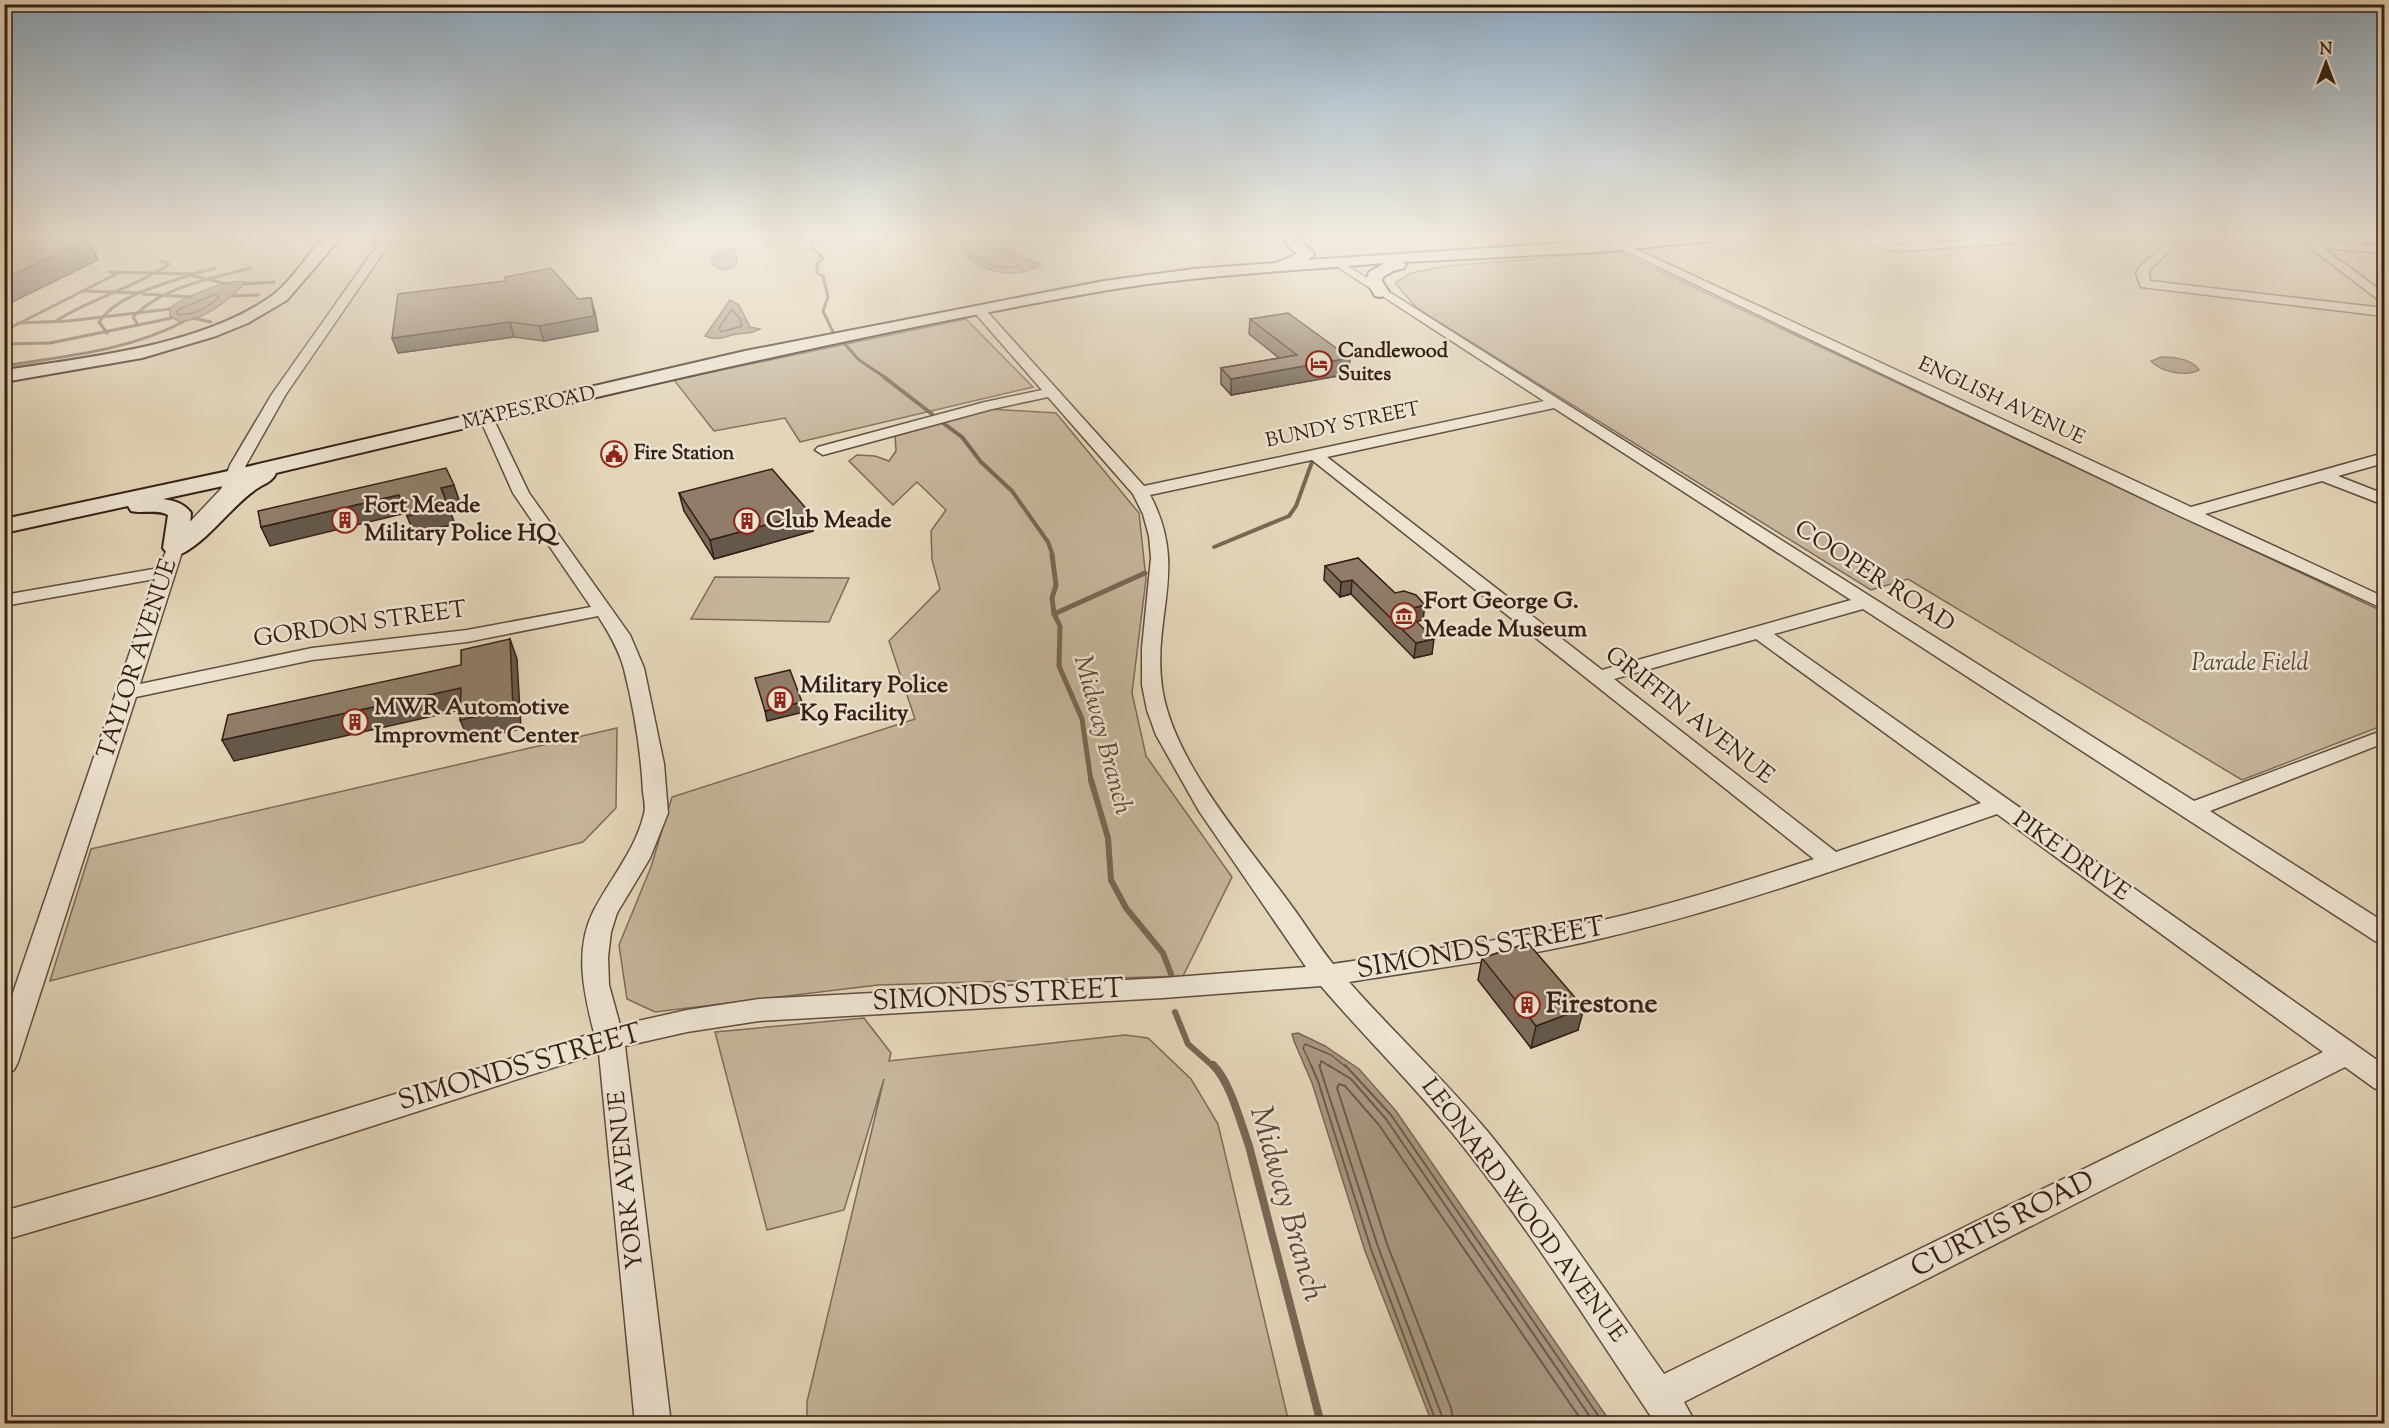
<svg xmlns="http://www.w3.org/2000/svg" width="2389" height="1428" viewBox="0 0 2389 1428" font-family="'Sorts Mill Goudy',serif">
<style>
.green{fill:#c5b59b;stroke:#7d6a58;stroke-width:1.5}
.water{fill:#a79680;stroke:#796655;stroke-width:1.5}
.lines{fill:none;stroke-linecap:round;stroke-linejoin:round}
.shore-far1{stroke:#6e5a4a;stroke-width:1.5}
.shore{stroke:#6e5a4a;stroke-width:2}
.stream-far4{stroke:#796655;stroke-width:3}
.stream-far3{stroke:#796655;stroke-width:4}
.stream-far2{stroke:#796655;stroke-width:5}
.stream-far1{stroke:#796655;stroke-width:6}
.stream{stroke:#796655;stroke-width:8}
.street-casing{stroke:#604c3e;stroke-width:3}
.secondary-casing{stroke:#351e15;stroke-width:4}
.street{fill:#ece3d0;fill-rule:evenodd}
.secondary{fill:#ece3d0;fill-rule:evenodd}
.wall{fill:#7b6c5a;stroke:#351e15;stroke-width:1.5}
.shaded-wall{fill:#64584a;stroke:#351e15;stroke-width:1.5}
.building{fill:#8f7d69;stroke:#351e15;stroke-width:1.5}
.labels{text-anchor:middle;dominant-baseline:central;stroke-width:5;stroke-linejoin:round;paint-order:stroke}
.far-poi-label{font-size:20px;font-weight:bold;fill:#351e15;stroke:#ece3d0;text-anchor:start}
.far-street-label{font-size:20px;fill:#351e15;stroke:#ece3d0}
.poi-label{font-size:24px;font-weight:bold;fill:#351e15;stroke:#ece3d0;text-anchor:start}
.street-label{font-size:24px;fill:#351e15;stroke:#ece3d0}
.park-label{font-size:24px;font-style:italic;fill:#594436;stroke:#ece3d0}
.water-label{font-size:26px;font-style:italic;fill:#5d483a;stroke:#ece3d0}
.near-street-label{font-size:28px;fill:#351e15;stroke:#ece3d0}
.near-poi-label{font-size:28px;font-weight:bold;fill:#351e15;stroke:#ece3d0;text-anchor:start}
.near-water-label{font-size:32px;font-style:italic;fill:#5d483a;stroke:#ece3d0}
</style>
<rect width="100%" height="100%" fill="#e2d4b7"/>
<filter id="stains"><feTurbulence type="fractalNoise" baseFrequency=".00333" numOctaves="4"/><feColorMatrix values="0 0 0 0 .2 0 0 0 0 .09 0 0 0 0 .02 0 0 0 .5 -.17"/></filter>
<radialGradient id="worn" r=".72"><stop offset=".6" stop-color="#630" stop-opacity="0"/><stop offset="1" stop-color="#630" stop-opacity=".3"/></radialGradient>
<g class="green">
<polygon points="1619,252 2384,612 2384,725 2242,780 1908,579 1871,590 1426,314 1415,306 1395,283 1411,273 1446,266"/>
<polygon points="966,319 1033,387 800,442 785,418 714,431 674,380"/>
<polygon points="989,409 1056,413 1139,513 1146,579 1132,693 1146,756 1232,877 1183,976 878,985 655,1012 627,999 619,945 651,867 672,797 915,719 889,641 940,589 932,560 931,531 946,510 917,482 893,505 849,461 857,455 875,456 889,461 896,451 895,435"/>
<polygon points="715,577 849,578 829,622 691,619"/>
<polygon points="617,728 616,808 583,842 50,981 91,849"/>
<polygon points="864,1018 891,1053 889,1061 1125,1035 1148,1038 1191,1079 1218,1124 1289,1423 807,1423 807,1402 884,1079 844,1210 767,1230 715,1032"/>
</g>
<g class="water">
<path d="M1002 237 1014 252 1041 265C1017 278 991 275 970 259 964 255 961 250 962 243L976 237Z"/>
<polygon points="727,247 735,249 737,263 732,268 721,270 712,264 712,258"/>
<path d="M246 282C229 300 207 319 180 322L170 316V308C185 296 228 279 246 282Z"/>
<path d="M730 300 739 305 750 327 760 329C749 335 748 332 737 334 725 336 718 342 705 336Z"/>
<path d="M2161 357C2174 357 2192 359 2199 370 2185 377 2161 372 2151 361Z"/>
<polygon points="1298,1033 1325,1046 1359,1069 1396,1111 1611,1423 1432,1423 1365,1251 1312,1083 1294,1041 1292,1034"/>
</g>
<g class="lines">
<g class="shore-far1">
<path d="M974 237 968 248C980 264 998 269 1017 267L1018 262 1002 248 1000 237"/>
<path d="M216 294 219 298C207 307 193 317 177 314V310Z"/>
<polygon points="732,309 740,319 742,326 721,332 719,328"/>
<polyline points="1312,1067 1303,1048 1305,1044 1331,1055 1346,1067"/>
<polyline points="1320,1067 1321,1061 1331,1067"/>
</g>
<g class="shore">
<polyline points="1311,1065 1318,1081 1371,1249 1437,1424"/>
<polyline points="1319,1065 1378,1247 1445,1424"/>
<polyline points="1328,1065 1351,1079 1386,1119 1595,1424"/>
<polyline points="1345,1065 1391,1115 1604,1424"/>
<polyline points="1454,1424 1451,1408 1387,1244 1337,1088 1339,1084 1345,1086 1379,1125 1584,1424"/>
</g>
<g class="stream-far4">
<polyline points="813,237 811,247 823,258 817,264 817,273 823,276 828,297 823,311 833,332"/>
<polyline points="109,272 193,274 215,268"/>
<polyline points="193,276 228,284"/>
<polyline points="244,284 274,282"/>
<polyline points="85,291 141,293"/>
<polyline points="143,294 191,297"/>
<polyline points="232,296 259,295"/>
<path d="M172 318 138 325 133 317C162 287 212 278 251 268"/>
<polyline points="193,318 211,322"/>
<path d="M56 321C92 298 134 288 169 264L161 261"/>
<polyline points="18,323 68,321 170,309"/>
<polyline points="4,331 120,272"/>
<path d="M107 333 99 322C118 294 163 285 193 274"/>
<polyline points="843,342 859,360 886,378"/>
<polyline points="4,344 50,343 138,325"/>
<path d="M4 366C66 356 127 351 183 322"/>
</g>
<g class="stream-far3">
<polyline points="884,377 932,414"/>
<polyline points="943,423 962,437 981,462 1012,491 1048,542 1053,556"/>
<polyline points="1214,547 1289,516 1296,506 1312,462"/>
</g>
<g class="stream-far2">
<polyline points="1052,555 1056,585 1052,598 1054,614 1060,626 1059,666 1082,719 1091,781"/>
<polyline points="1054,614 1145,573"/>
</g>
<g class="stream-far1">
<polyline points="1091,780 1108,838 1111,880 1126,908 1163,953 1171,974"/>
<polyline points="1175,1012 1188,1044 1214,1067"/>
</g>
<path class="stream" d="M1213 1065C1230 1081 1241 1124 1249 1146L1321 1424"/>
<g class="street-casing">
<g id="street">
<path d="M383 237H394L286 394 246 465 237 491 183 549 140 684 312 648 467 630 591 607 513 493 480 419 487 415 492 416 529 493 630 635 644 668 664 764 668 813 650 858 617 913 611 932 608 957 609 985 620 1025 687 1010 759 999 1163 978 1306 967 1199 811 1156 735 1147 710 1142 685V648L1151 558 1149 536 1143 514 1133 494 1048 397 992 409 823 455 815 450 818 447 985 402 1042 390 975 313 973 310 979 306 983 307 1144 486 1544 401 1333 264 1331 262 1337 259 2194 801 2384 730V743L2210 811 2384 922V943L2375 941 1863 609 1774 634 2384 1065V1092L2374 1088 2345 1067 1684 1402 1696 1424H1656C1594 1332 1535 1237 1466 1150 1421 1092 1368 1041 1321 986L1163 998 759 1021 687 1032 625 1046 671 1424H635L599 1053 161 1194 4 1240V1211L161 1166 594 1033C584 993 574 951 593 912 610 879 635 851 644 814 646 808 644 799 643 792 641 751 634 709 624 669 619 650 609 633 598 616L467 642 312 660 136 697 18 1062 14 1070 4 1073V1019L155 579 4 606V595L159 568 169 544 221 489 230 465 272 394ZM1554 408 1851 600 1602 670 1327 457ZM1312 460 1814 859C1744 881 1675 904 1603 920 1514 940 1423 950 1333 964 1317 944 1304 922 1288 901 1245 842 1172 760 1162 687 1152 615 1189 568 1150 495ZM1756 639 1981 803 1836 852 1614 679ZM1997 814 2323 1052 1664 1374C1607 1293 1551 1209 1488 1132 1444 1079 1394 1033 1349 982 1434 968 1520 958 1603 938 1737 907 1867 859 1997 814Z"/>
<polygon points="1596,237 1610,237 2191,507 2384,453 2384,463 2338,476 2384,494 2384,505 2322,481 2205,514 2384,597 2384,609 2182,517"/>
<path d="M1860 237C1874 237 1885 243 1899 245L2007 237H2060L2055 240 1899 251 1875 247Z"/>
<polygon points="2172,237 2183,237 2149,271 2150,281 2384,308 2384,316 2141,287 2136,273 2138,269"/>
<polygon points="2296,237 2384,247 2384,253 2323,248 2384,293 2384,302 2380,301"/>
</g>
</g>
<g class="secondary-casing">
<g id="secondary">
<path d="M325 237H341L287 300 248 323 216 336 142 358 4 382V370C88 357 203 346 273 295 294 279 306 255 325 237Z"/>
<path d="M1284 237H1297L1314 254 1308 260 1659 237H1718L1711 241 1597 252 1403 262 1406 265 1404 268 1393 271 1383 277 1382 281 1389 292 1381 297 1375 296 1366 281 1369 272 1385 263C1291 271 1195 275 1102 291 825 340 551 408 276 473 273 482 263 484 255 490 230 508 212 536 185 552 178 556 173 555 167 553L163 548 168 515C157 509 143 514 131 511L128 506 4 533V519L233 470 745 351 1104 281 1194 269 1276 263 1297 254 1285 242ZM237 483 190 525 191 513C184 503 175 501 163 499Z"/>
</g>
</g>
<use href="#street" class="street"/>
<use href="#secondary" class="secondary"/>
</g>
<g class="wall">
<polygon points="591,298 595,313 598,331 544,341 514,337 398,353 578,299"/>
<polygon points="1250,319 1349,374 1231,395 1221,384 1221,368 1279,358 1249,334"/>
<polygon points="679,493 810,513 813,531 714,559 684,511"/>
<polygon points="1358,558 1423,620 1416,621 1432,654 1414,658 1351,594 1340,597 1324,580 1325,566"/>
<polygon points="1482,958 1578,1030 1531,1048 1478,980"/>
</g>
<g class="shaded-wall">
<polygon points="88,239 98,260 4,306 4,279"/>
<polygon points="591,298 595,313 598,331 544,341 539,326"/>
<polygon points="510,322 514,337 398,353 392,338"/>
<polygon points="1350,358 1349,374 1231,395 1231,379"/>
<polygon points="454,485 460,503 448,506 441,488"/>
<polygon points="399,495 406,513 270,546 261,527"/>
<polygon points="448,506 455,524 414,534 407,516"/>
<polygon points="810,513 813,531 714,559 710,540"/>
<polygon points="1352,580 1351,594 1340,597 1341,582"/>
<polygon points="1425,605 1423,620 1403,625 1405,610"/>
<polygon points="510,639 517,659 521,729 469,740 460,720"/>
<polygon points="1434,639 1432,654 1414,658 1416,643"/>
<polygon points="461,688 469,708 234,761 222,740"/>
<polygon points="802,702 804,712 767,721 765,711"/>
<polygon points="1584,1008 1578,1030 1531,1048 1536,1026"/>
</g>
<g class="building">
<polygon points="4,239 88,239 4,279"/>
<polygon points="551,268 578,299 591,298 594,316 539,326 510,322 392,338 398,294 505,281 505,277"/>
<polygon points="1288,313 1350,358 1231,379 1221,368 1297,355 1250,319"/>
<polygon points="446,468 454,485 441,488 448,506 407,516 399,495 261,527 258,511"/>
<polygon points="772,469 810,513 710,540 679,493"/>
<polygon points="1358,558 1395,593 1404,591 1416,595 1425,605 1405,610 1434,639 1416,643 1352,580 1341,582 1325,566"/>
<polygon points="510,639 513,708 460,720 461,688 222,740 228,715 461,665 461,650"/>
<polygon points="790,670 802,702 765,711 755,678"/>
<polygon points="1528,943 1584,1008 1536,1026 1482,958"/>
</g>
<linearGradient id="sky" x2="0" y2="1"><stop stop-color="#8ea8be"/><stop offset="0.54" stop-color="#f2ecdf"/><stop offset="1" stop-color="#f2ecdf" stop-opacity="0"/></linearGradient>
<rect width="2389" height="437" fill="url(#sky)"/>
<defs>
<g id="hotel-ring" transform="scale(1.35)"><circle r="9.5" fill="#ece3d0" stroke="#8f2418" stroke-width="1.5"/><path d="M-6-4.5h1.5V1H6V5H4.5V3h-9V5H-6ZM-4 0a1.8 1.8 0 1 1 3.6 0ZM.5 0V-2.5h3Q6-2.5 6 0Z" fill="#8f2418"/></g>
<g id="civic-ring" transform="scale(1.35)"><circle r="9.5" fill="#ece3d0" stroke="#8f2418" stroke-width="1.5"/><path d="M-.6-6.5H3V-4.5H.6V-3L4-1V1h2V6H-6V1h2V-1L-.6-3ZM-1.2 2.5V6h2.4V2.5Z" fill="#8f2418"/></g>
<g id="building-ring" transform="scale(1.35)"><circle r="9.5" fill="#ece3d0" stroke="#8f2418" stroke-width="1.5"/><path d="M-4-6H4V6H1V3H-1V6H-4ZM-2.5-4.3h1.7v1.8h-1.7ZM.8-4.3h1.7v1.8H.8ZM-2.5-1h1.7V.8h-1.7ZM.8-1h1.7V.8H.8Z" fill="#8f2418"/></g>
<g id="museum-ring" transform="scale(1.35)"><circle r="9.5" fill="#ece3d0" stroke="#8f2418" stroke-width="1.5"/><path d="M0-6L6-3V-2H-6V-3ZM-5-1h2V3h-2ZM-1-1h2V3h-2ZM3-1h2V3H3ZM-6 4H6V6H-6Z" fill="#8f2418"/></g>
</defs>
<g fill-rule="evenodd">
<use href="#hotel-ring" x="1319" y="364"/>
<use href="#civic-ring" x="614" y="454"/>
<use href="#building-ring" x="345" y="520"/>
<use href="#building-ring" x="747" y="521"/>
<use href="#museum-ring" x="1404" y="616"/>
<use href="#building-ring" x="780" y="700"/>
<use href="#building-ring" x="355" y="722"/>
<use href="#building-ring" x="1527" y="1005"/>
</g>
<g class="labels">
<g class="far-poi-label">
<text x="1338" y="352">Candlewood<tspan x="1338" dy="23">Suites</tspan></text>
<text x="634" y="454">Fire Station</text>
</g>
<g class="far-street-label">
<text transform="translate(2001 402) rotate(25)">ENGLISH AVENUE</text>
<text transform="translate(529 409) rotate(-13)">MAPES ROAD</text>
<text transform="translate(1343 426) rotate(-12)">BUNDY STREET</text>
</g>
<g class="poi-label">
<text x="364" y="506">Fort Meade<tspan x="364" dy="28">Military Police HQ</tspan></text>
<text x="766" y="521">Club Meade</text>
<text x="1424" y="602">Fort George G.<tspan x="1424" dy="28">Meade Museum</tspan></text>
<text x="800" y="686">Military Police<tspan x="800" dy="28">K9 Facility</tspan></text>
<text x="374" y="708">MWR Automotive<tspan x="374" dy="28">Improvment Center</tspan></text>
</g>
<g class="street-label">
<text transform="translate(1874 577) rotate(33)">COOPER ROAD</text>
<text transform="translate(360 625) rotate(-8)">GORDON STREET</text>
<text transform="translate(138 659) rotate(-72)">TAYLOR AVENUE</text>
<text transform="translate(1689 716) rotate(38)">GRIFFIN AVENUE</text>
<text transform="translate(2071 857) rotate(35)">PIKE DRIVE</text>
<text transform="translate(627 1180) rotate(-96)">YORK AVENUE</text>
<text transform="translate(1523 1211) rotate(53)">LEONARD WOOD AVENUE</text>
</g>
<g class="park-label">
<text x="2250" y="664">Parade Field</text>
</g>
<g class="water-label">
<text transform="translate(1102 735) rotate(75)">Midway Branch</text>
</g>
<g class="near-street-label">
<text transform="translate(1481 949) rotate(-10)">SIMONDS STREET</text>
<text transform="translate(998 996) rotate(-3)">SIMONDS STREET</text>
<text transform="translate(520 1068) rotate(-16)">SIMONDS STREET</text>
<text transform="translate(2003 1225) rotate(-27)">CURTIS ROAD</text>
</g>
<g class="near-poi-label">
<text x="1546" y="1005">Firestone</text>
</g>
<g class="near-water-label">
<text transform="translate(1286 1204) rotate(74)">Midway Branch</text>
</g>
</g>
<rect width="2389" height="1428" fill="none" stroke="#e2d4b7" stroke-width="24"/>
<rect x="6" y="6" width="2377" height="1416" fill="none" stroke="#351e15" stroke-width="3"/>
<rect x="12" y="12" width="2365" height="1404" fill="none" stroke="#351e15" stroke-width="1.5"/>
<g transform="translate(2326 63)" stroke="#ece3d0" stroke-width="4.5" paint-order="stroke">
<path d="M0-4.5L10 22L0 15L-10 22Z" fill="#351e15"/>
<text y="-9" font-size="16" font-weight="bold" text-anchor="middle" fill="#351e15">N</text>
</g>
<rect width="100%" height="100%" filter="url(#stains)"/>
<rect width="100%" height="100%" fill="url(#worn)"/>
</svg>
